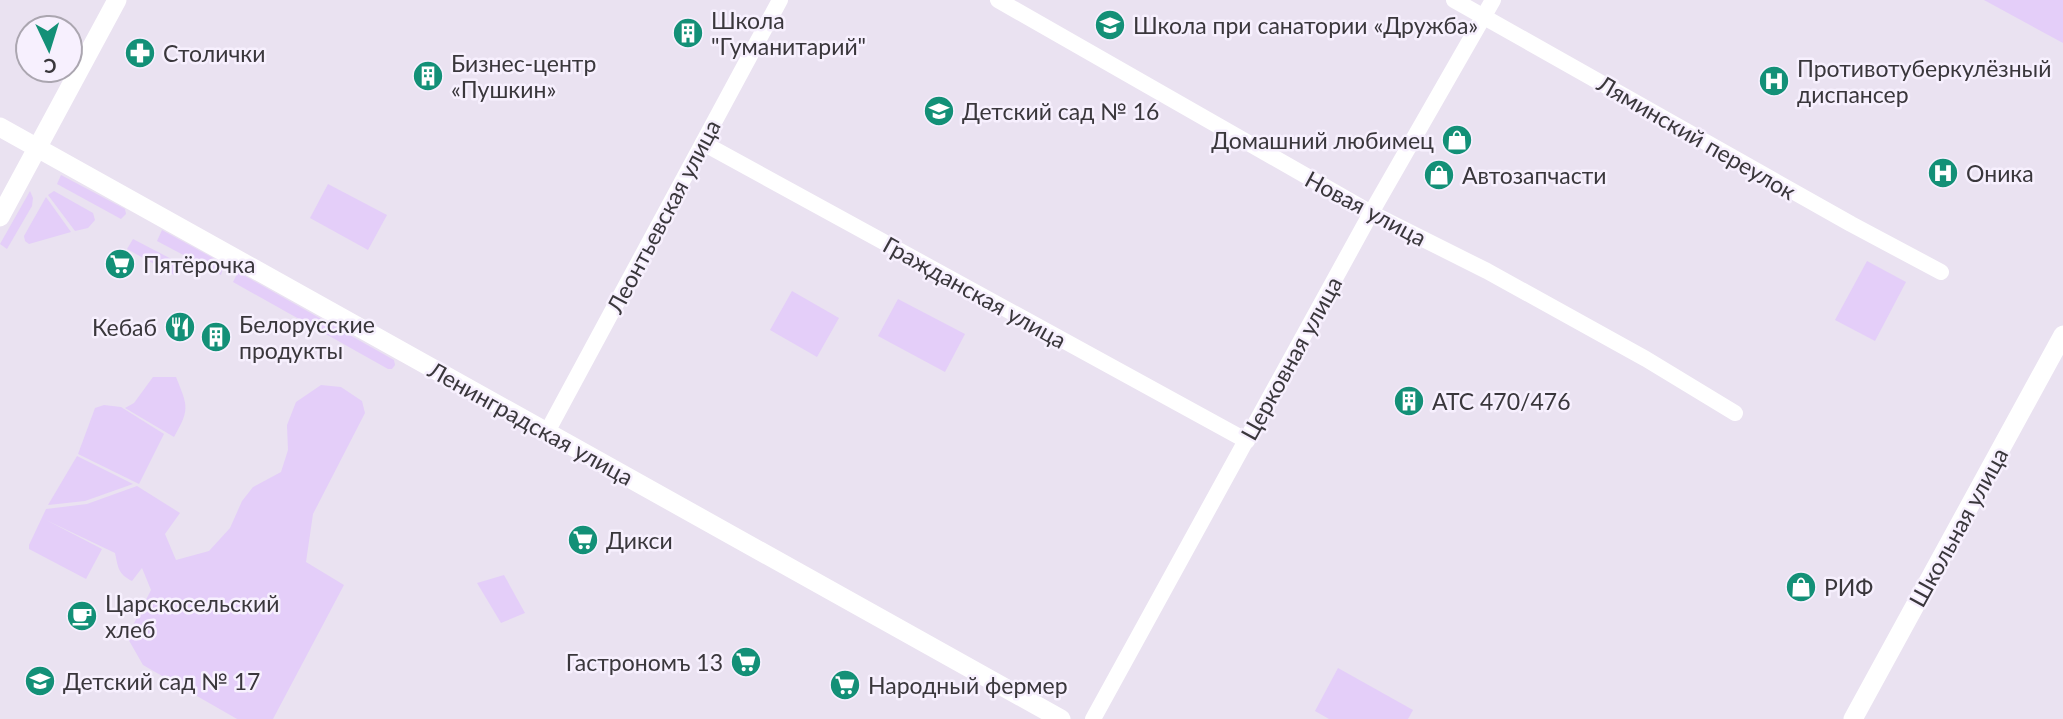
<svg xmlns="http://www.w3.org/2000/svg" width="2063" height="719" viewBox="0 0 2063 719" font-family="Lato,sans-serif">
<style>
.green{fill:#e4cef9}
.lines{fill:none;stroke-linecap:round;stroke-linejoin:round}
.minor{stroke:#fff;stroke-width:16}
.tertiary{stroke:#fff;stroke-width:19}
.labels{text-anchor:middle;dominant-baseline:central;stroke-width:5;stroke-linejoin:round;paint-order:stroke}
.poi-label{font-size:23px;fill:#3a373c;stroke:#f7f0fe;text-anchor:start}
.street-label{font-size:23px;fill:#3a373c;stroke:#f7f0fe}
</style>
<rect width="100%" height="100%" fill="#eae2f1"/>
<g class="green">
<polygon points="1984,0 2063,0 2063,43"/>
<polygon points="61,175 125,209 126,214 121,219 57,184"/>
<polygon points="328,184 387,215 368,250 310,218"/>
<polygon points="30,191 33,198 32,206 7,249 0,244"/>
<polygon points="54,191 93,213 95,220 88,228 75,231 48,195"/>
<polygon points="46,197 71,232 29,244 25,241 24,236"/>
<polygon points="162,230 224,264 221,275 157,241"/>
<polygon points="133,239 181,264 174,275 127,249"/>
<polygon points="1867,261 1906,282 1875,341 1835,320"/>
<polygon points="238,272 394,360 395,365 392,369 388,369 233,282"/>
<polygon points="792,291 839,318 817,357 770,330"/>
<polygon points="898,299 965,334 945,372 878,336"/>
<path d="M153 377H176C188 407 190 409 174 437L125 408 134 403Z"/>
<path d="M321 385 341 387 362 401 365 413 313 514 306 562 344 585 273 719H237L143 665 127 637 151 590 142 568 132 581C118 574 118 567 115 553L46 520 102 549 86 579 29 549V545L46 509 87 504 137 486 180 513 165 534 176 560 209 551 230 528 242 501 253 487 281 472 288 450 287 425 296 402Z"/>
<polygon points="104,405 121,407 164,434 139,484 78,454 95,408"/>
<polygon points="77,456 133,484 85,501 48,505"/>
<polygon points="504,575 525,613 501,623 477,583"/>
<polygon points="1338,668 1413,710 1408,719 1329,719 1315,711"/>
</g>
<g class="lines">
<g class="minor">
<polyline points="998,0 1371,213 1487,271 1646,359 1735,413"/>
<polyline points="1454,0 1851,224 1941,272"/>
<polyline points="703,143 1247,441"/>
<polyline points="547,432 780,0"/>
<polyline points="1093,719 1371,213 1493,0"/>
</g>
<g class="tertiary">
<polyline points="0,127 1061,719"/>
<polyline points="0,217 117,0"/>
<polyline points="1853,719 2063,335"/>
</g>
</g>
<defs>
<g id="school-disc" transform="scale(1.575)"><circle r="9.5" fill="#139077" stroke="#f7f0fe"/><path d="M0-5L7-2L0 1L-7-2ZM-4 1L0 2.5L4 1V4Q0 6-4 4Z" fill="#fff"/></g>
<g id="building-disc" transform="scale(1.575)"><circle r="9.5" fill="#139077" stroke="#f7f0fe"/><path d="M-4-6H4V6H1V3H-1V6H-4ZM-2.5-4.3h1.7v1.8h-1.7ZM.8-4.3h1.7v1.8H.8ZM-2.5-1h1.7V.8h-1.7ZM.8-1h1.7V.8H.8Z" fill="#fff"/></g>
<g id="pharmacy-disc" transform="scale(1.575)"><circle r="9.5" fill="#139077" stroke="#f7f0fe"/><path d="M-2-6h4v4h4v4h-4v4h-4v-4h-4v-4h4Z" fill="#fff"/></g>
<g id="hospital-disc" transform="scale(1.575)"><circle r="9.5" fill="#139077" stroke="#f7f0fe"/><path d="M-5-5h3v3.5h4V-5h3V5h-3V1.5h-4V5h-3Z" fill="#fff"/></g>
<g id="shop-disc" transform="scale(1.575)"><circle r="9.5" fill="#139077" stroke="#f7f0fe"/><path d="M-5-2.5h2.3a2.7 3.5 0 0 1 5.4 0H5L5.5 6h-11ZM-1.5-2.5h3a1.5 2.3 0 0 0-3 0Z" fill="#fff"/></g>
<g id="supermarket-disc" transform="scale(1.575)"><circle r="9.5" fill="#139077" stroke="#f7f0fe"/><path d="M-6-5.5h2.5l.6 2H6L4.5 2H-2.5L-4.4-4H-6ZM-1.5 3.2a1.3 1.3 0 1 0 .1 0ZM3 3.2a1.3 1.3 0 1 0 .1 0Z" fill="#fff"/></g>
<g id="restaurant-disc" transform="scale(1.575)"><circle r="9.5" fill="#139077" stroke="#f7f0fe"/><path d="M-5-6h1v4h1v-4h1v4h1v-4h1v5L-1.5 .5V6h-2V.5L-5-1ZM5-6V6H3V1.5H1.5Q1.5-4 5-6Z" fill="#fff"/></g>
<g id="cafe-disc" transform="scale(1.575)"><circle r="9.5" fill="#139077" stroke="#f7f0fe"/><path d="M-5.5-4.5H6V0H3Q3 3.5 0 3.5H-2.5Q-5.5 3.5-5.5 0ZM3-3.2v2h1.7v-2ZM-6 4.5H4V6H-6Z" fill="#fff"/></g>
</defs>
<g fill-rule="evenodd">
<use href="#school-disc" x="1110" y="25"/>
<use href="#building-disc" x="688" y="33"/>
<use href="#pharmacy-disc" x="140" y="53"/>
<use href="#building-disc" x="428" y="76"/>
<use href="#hospital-disc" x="1774" y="81"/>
<use href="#school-disc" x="939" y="111"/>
<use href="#shop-disc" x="1457" y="140"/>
<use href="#hospital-disc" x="1943" y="173"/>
<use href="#shop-disc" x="1439" y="175"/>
<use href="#supermarket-disc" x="120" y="264"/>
<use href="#restaurant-disc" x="180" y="327"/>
<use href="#building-disc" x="216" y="337"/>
<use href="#building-disc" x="1409" y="401"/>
<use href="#supermarket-disc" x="583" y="540"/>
<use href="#shop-disc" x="1801" y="587"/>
<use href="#cafe-disc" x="82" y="616"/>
<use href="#supermarket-disc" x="746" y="662"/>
<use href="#school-disc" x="40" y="681"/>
<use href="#supermarket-disc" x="845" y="685"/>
</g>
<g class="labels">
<g class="poi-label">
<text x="711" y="20">Школа<tspan x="711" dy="26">"Гуманитарий"</tspan></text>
<text x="1133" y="25">Школа при санатории «Дружба»</text>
<text x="163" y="53">Столички</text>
<text x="451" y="63">Бизнес-центр<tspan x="451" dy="26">«Пушкин»</tspan></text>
<text x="1797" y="68">Противотуберкулёзный<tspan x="1797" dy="26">диспансер</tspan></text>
<text x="962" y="111">Детский сад № 16</text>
<text x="1434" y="140" text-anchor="end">Домашний любимец</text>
<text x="1966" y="173">Оника</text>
<text x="1462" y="175">Автозапчасти</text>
<text x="143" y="264">Пятёрочка</text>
<text x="239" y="324">Белорусские<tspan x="239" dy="26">продукты</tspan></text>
<text x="157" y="327" text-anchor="end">Кебаб</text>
<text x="1432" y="401">АТС 470/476</text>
<text x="606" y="540">Дикси</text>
<text x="1824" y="587">РИФ</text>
<text x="105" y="603">Царскосельский<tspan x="105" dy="26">хлеб</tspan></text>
<text x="723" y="662" text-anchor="end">Гастрономъ 13</text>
<text x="63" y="681">Детский сад № 17</text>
<text x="868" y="685">Народный фермер</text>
</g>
<g class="street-label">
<text transform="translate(1697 137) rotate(30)">Ляминский переулок</text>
<text transform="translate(1366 208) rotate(28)">Новая улица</text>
<text transform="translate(663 216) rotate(-62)">Леонтьевская улица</text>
<text transform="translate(975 292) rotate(29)">Гражданская улица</text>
<text transform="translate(1291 358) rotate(-61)">Церковная улица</text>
<text transform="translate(531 423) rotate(29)">Ленинградская улица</text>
<text transform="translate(1958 527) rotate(-61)">Школьная улица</text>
</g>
</g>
<g transform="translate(49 49) rotate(176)"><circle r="33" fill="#f7f0fe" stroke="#aba6b0" stroke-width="2"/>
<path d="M0-5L12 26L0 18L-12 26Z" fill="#139077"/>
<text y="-10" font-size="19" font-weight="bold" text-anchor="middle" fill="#3a373c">С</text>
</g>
</svg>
